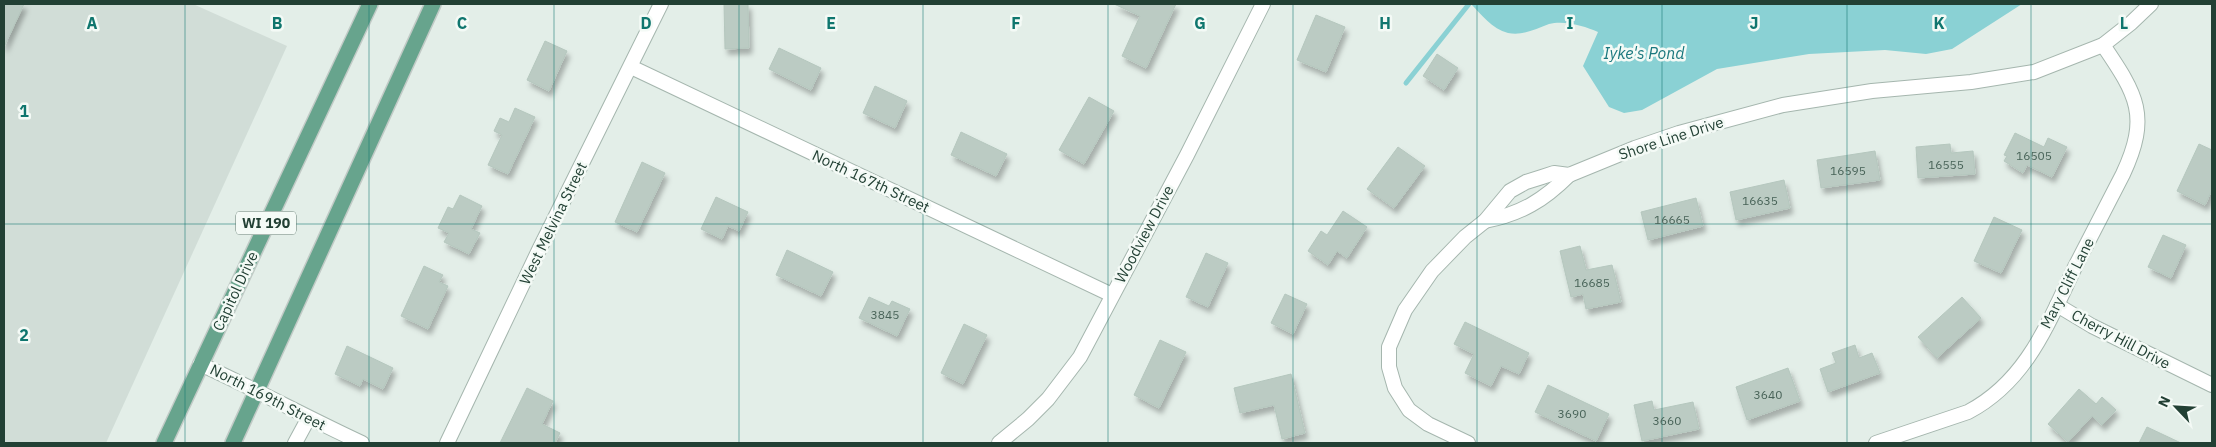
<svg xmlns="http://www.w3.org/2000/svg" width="2216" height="447" viewBox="0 0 2216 447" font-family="'IBM Plex Sans',sans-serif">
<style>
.built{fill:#d1ddd7}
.water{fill:#8ad1d4}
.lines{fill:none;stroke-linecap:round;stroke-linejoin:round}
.stream{stroke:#8ad1d4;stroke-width:5}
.building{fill:#bbcbc3;stroke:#b5c7be;filter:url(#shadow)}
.street-casing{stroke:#a5b6ae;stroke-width:16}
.primary-casing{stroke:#c1cac6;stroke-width:18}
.street{stroke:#fff;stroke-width:14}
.primary{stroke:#67a48d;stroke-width:15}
.grid{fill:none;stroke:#0f766e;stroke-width:1;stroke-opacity:0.55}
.labels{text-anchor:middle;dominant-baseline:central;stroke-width:5;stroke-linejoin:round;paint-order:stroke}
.number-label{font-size:12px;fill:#486358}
.shield{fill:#f4faf6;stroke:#61786e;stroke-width:1}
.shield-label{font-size:14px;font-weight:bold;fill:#224034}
.street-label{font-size:15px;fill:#224034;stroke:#f4faf6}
.water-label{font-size:16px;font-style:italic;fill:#1a787e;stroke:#f4faf6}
.grid-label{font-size:16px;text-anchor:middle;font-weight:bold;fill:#0f766e;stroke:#f4faf6;stroke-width:5;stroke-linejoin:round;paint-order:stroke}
</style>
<defs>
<filter id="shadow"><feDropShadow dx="3" dy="5.5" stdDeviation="2.5" flood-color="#0004"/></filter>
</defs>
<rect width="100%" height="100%" fill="#e3eee8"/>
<polygon class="built" points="4,4 193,4 287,46 106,443 4,443"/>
<path class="water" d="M1471 4H2022L1952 49 1926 54 1885 50 1809 54 1717 69 1642 110 1624 113 1609 107 1583 66 1598 32C1585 26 1564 20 1549 24 1535 29 1523 36 1508 33 1492 29 1481 14 1471 4Z"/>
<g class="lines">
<polyline class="stream" points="1406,83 1469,4"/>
</g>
<g class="building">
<polygon points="4,4 24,4 4,47"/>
<polygon points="724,4 748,4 749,48 725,49"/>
<polygon points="1114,4 1176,4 1146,68 1122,56 1140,16"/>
<polygon points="1316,15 1345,27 1326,72 1297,60"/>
<polygon points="545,41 567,51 549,91 527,80"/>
<polygon points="779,48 821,68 811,90 769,69"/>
<polygon points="1437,54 1458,68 1444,90 1423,76"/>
<polygon points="875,86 907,101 895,128 863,113"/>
<polygon points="1089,97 1114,111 1084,164 1059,150"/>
<polygon points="515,108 535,117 508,174 488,165 502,135 494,131 500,118 509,122"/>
<polygon points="961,132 1007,154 996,176 951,155"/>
<polygon points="2015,133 2044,147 2048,138 2067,147 2052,177 2027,165 2023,173 2004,161 2007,156 2004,155"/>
<polygon points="1950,144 1951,153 1973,151 1975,174 1918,178 1916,147"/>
<polygon points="2199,144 2212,150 2212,190 2205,205 2177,191"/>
<polygon points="1398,147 1425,166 1394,208 1367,189"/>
<polygon points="1875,151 1880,180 1821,188 1817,160"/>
<polygon points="642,162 665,173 637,232 615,222"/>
<polygon points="1784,180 1790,208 1736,220 1730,192"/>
<polygon points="460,195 482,206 471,229 480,233 469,254 444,242 449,233 438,228 448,207 453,209"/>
<polygon points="716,197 748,212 739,231 728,226 722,239 701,229"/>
<polygon points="1696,198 1703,226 1648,240 1641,212"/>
<polygon points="1343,211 1367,227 1347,258 1337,251 1328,265 1308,251 1321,231 1327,235"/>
<polygon points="1994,217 2022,230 2001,273 1974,261"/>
<polygon points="2163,235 2186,245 2171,278 2148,267"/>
<polygon points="1580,246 1586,270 1612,265 1621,302 1586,309 1583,294 1571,297 1560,251"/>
<polygon points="787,250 833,272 821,296 776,275"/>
<polygon points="1206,253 1228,263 1208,307 1186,297"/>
<polygon points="424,266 443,275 439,282 448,286 428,329 401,316"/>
<polygon points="1285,294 1307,304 1293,334 1271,323"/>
<polygon points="869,297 889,306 892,301 910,309 897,336 859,318"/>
<polygon points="1962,297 1981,318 1937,358 1918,337"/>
<polygon points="1465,322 1529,353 1519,374 1501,366 1491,386 1465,373 1474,354 1454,344"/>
<polygon points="964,324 987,335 963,384 941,373"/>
<polygon points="1160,340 1186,352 1159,408 1134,395"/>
<polygon points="1855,345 1859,358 1872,353 1880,373 1828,392 1820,369 1836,363 1832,353"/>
<polygon points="347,346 393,368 383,389 363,379 360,386 335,374"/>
<polygon points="1788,368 1800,401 1747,420 1736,387"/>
<polygon points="1291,374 1305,433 1282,439 1274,405 1240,413 1234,388"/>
<polygon points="1548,385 1609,414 1596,441 1535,412"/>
<polygon points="527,388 553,401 542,424 560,433 555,443 500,443"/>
<polygon points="2079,389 2096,404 2102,397 2116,410 2102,425 2092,416 2068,442 2048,424"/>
<polygon points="1652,401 1654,410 1693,402 1699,429 1642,441 1634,405"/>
<polygon points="2147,427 2181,443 2139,443"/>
</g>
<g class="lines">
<g class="street-casing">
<g id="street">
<polyline points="631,67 1112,295"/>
<path d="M1485 221C1521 214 1544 200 1569 175"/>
<polyline points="2057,305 2092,326 2212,385"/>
<path d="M200 364C255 389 308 418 362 443"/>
<polyline points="295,443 308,419"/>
<polyline points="447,443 539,250 661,4"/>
<polyline points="999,443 1028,419 1048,399 1080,357 1187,155 1263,4"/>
<polyline points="1468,443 1428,424 1409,410 1395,388 1389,367 1389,347 1405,310 1432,271 1465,237 1485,221 1510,191 1526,182 1542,177 1554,173 1569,175 1635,148 1679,133 1783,105 1872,91 1971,82 2034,72 2103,45 2131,23 2151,4"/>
<path d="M1876 443 1968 412C2027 381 2048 323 2075 267 2091 236 2107 205 2123 174 2150 116 2137 95 2103 45"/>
</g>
</g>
<g class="primary-casing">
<g id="primary">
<polyline points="164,443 370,4"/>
<polyline points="233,443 433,4"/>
</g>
</g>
<use href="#street" class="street"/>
<use href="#primary" class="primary"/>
</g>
<path class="grid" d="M185 4V443M369 4V443M554 4V443M739 4V443M923 4V443M1108 4V443M1293 4V443M1477 4V443M1662 4V443M1847 4V443M2031 4V443M4 224H2212"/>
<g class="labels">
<g class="number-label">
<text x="2034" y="155">16505</text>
<text x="1946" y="164">16555</text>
<text x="1848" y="170">16595</text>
<text x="1760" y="200">16635</text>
<text x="1672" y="219">16665</text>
<text x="1592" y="282">16685</text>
<text x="885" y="314">3845</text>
<text x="1768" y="394">3640</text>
<text x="1572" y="413">3690</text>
<text x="1667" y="420">3660</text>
</g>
<rect class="shield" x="236" y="211.5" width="60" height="23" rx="4"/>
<g class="shield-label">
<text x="266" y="223">WI 190</text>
</g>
<g class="street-label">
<text transform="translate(1671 138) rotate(-18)">Shore Line Drive</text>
<text transform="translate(871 181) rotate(25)">North 167th Street</text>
<text transform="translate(553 223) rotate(-64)">West Melvina Street</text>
<text transform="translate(1144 234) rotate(-62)">Woodview Drive</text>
<text transform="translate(2067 283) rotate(-63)">Mary Cliff Lane</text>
<text transform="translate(235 291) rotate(-65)">Capitol Drive</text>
<text transform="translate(2121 339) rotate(28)">Cherry Hill Drive</text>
<text transform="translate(268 397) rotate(27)">North 169th Street</text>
</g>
<g class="water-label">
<text x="1644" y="53">Iyke's Pond</text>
</g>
</g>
<g class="grid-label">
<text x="92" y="29">A</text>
<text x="277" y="29">B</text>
<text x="462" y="29">C</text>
<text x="646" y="29">D</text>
<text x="831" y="29">E</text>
<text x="1016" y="29">F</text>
<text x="1200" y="29">G</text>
<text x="1385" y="29">H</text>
<text x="1570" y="29">I</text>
<text x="1754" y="29">J</text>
<text x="1939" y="29">K</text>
<text x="2124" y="29">L</text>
<text x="24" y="117">1</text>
<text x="24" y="341">2</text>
</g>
<rect width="2216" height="447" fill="none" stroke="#224034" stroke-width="10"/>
<g transform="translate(2176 407) rotate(295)" stroke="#f4faf6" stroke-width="4" paint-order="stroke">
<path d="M0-4L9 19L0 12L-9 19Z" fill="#224034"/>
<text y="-8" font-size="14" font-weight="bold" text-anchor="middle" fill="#224034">N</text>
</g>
</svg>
